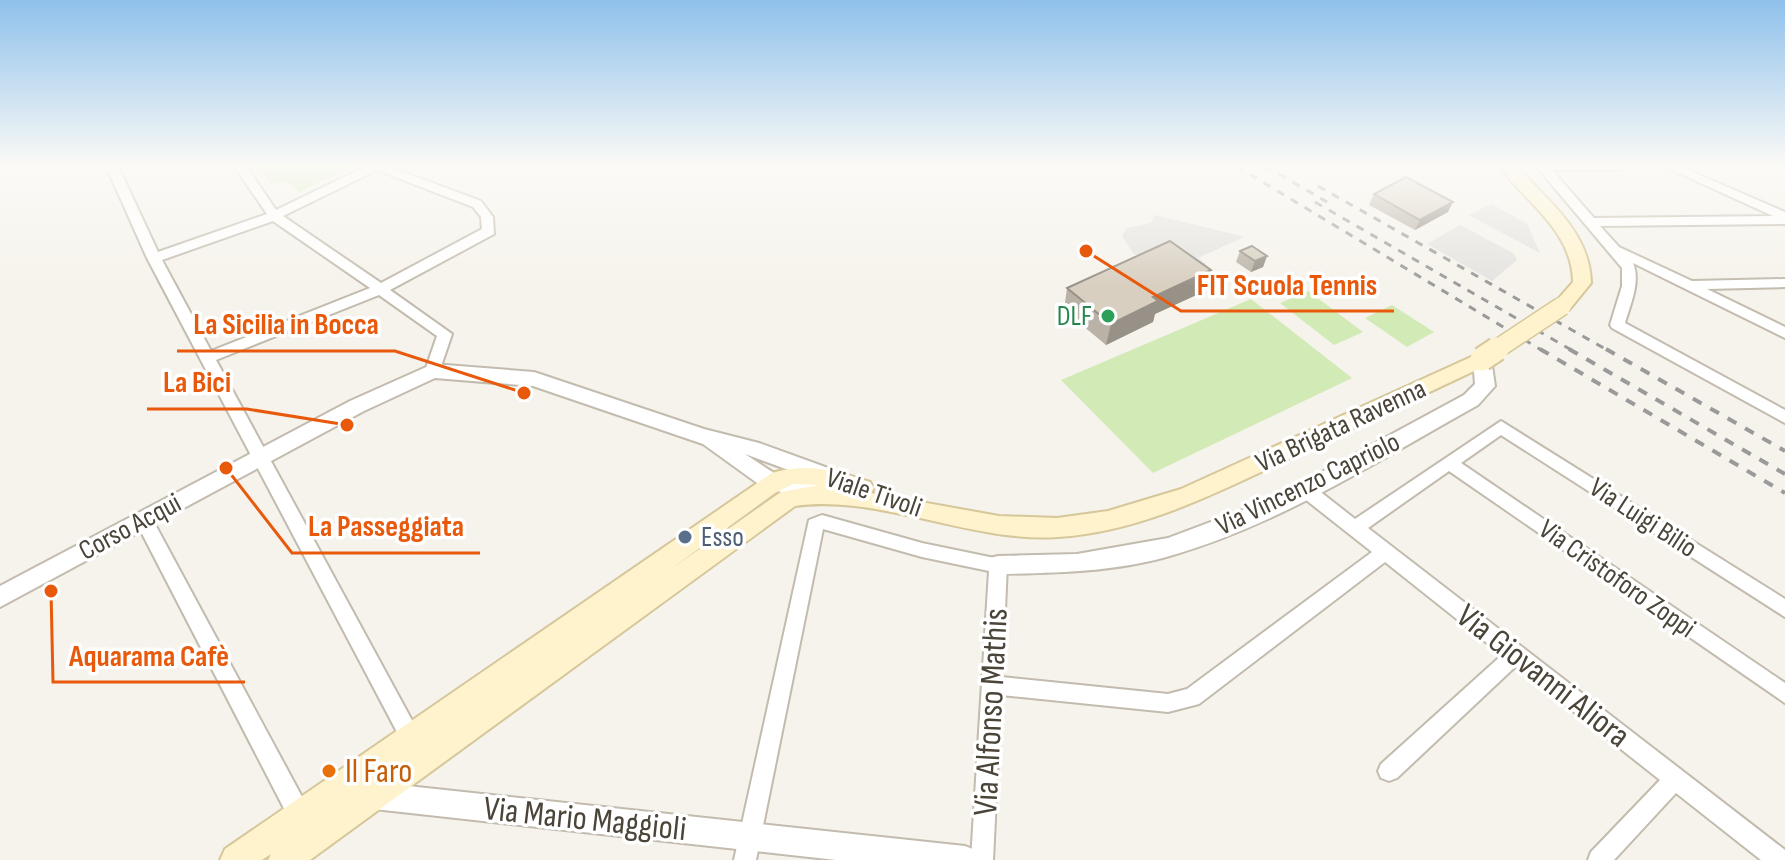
<svg xmlns="http://www.w3.org/2000/svg" width="1785" height="860" viewBox="0 0 1785 860" font-family="'Sofia Sans Condensed',sans-serif">
<style>
.green{fill:#d2eab5}
.parking{fill:#e5e3e0}
.lines{fill:none;stroke-linecap:round;stroke-linejoin:round}
.minor-casing{stroke:#c2bbae;stroke-width:4}
.tertiary-casing{stroke:#c2bbae;stroke-width:4}
.secondary-casing{stroke:#d6c79b;stroke-width:4}
.minor{fill:#fff;fill-rule:evenodd}
.tertiary{fill:#fff;fill-rule:evenodd}
.secondary{fill:#fff3cd;fill-rule:evenodd}
.rail-far1{stroke:#9a9a9a;stroke-width:3;stroke-dasharray:8 8;stroke-linecap:butt}
.rail{stroke:#9a9a9a;stroke-width:4;stroke-dasharray:10 10;stroke-linecap:butt}
.secondary-bridge-far1-casing{stroke:#d6c79b;stroke-width:21;stroke-linecap:butt}
.secondary-bridge-casing{stroke:#d6c79b;stroke-width:27;stroke-linecap:butt}
.secondary-bridge-far1{stroke:#fff3cd;stroke-width:18}
.secondary-bridge{stroke:#fff3cd;stroke-width:23}
.wall{fill:#bab2a6}
.shaded-wall{fill:#979187}
.building{fill:#d8cfc1;stroke:#979187;stroke-width:2}
.leisure-dot{fill:#2e9e5b;stroke:#fff;stroke-width:3}
.service-dot{fill:#5c6f8a;stroke:#fff;stroke-width:3}
.food-dot{fill:#e8710a;stroke:#fff;stroke-width:3}
.labels{text-anchor:middle;dominant-baseline:central;stroke-width:7;stroke-linejoin:round;paint-order:stroke}
.leisure-label{font-size:28px;fill:#27864d;stroke:#fff;text-anchor:end}
.street-label{font-size:28px;fill:#4b4439;stroke:#fff}
.service-label{font-size:28px;fill:#4e5e75;stroke:#fff;text-anchor:start}
.near-street-label{font-size:34px;fill:#4b4439;stroke:#fff}
.near-food-label{font-size:34px;fill:#c56008;stroke:#fff;text-anchor:start}
.leader{fill:none;stroke:#e8590c;stroke-width:3}
.callout-dot{fill:#e8590c;stroke:#fff;stroke-width:3}
.callout-label{font-size:30px;text-anchor:middle;font-weight:bold;fill:#e8590c;stroke:#fff;stroke-width:7;stroke-linejoin:round;paint-order:stroke}
</style>
<rect width="100%" height="100%" fill="#f6f3ec"/>
<g class="green">
<polygon points="258,166 354,166 299,192 286,181 271,184"/>
<polygon points="1308,291 1363,332 1334,345 1280,303"/>
<polygon points="1251,299 1352,378 1153,473 1061,380"/>
<polygon points="1392,305 1434,332 1407,347 1365,318"/>
</g>
<g class="parking">
<polygon points="1492,204 1527,224 1540,253 1468,215"/>
<polygon points="1155,215 1233,234 1244,237 1198,258 1206,264 1187,272 1169,259 1134,254 1122,236 1126,228 1151,223"/>
<polygon points="1460,225 1513,253 1517,260 1492,281 1427,244"/>
</g>
<g class="lines">
<g class="minor-casing">
<g id="minor">
<path d="M106 166H118L158 252 267 214 234 166H246L276 210 367 166H387L481 201 493 217 494 234 390 290 452 334 438 375 433 376 425 371 437 336 379 295 216 360 421 737 424 744 421 751 414 754 407 751 147 258ZM377 170 473 207 481 217 482 229 381 283 283 216ZM273 221 370 288 211 351 162 260Z"/>
<path d="M1536 166H1625L1619 170H1552L1594 218 1773 216 1663 166H1679L1785 212V224L1600 226 1619 247 1692 281 1785 279V287L1707 289 1785 327V338L1633 263C1641 282 1630 305 1625 323L1785 410V423L1612 328 1610 325 1622 286V268Z"/>
<polygon points="1501,421 1785,599 1785,617 1501,435 1461,463 1785,683 1785,703 1449,471 1368,528 1785,850 1785,860 1761,860 1676,793 1614,860 1588,860 1591,852 1660,780 1516,666 1397,778 1389,781 1381,778 1378,771 1381,764 1502,655 1385,562 1199,704 1168,712 1001,695 993,860 971,860 989,571 922,557 823,529 756,860 734,860 809,520 822,515 922,543 1004,560 1007,565 1002,677 1168,694 1187,689 1372,552 1301,496 1299,491 1301,486 1313,486 1355,519"/>
<polygon points="144,513 150,515 308,808 311,816 308,824 300,827 292,824 135,520 138,515"/>
</g>
</g>
<g class="tertiary-casing">
<g id="tertiary">
<path d="M1482 353 1491 359 1495 386 1478 405C1379 460 1282 523 1173 555 1117 572 1056 573 998 574L990 572 987 565 990 558 998 556 1077 554 1168 538 1272 499 1464 395 1475 384 1473 359Z"/>
<polygon points="433,364 534,372 704,429 759,443 828,468 831,474 828,480 821,482 745,454 777,475 824,486 828,492 824,498 817,500 764,488 703,444 533,386 435,378 364,411 0,607 0,586 350,401"/>
<polygon points="370,779 380,783 965,846 975,850 979,860 836,860 374,809 364,805 357,792 360,783"/>
</g>
</g>
<g class="secondary-casing">
<g id="secondary">
<path d="M1499 166H1516C1548 201 1590 232 1591 283L1569 310H1555L1552 306 1573 282C1572 230 1527 204 1499 166Z"/>
<path d="M1482 352 1492 359 1489 364C1425 394 1361 424 1297 455 1222 490 1143 532 1058 537 970 543 880 494 795 506L310 860H268L271 854 262 860H220L225 849 772 473C808 462 836 471 870 482L874 488 871 493 999 516 1057 518 1108 511 1181 489ZM793 484 819 485 781 492 671 569 775 493Z"/>
</g>
</g>
<use href="#minor" class="minor"/>
<use href="#tertiary" class="tertiary"/>
<use href="#secondary" class="secondary"/>
<g class="rail-far1">
<polyline points="1236,166 1543,351"/>
<polyline points="1265,166 1327,202"/>
<polyline points="1318,186 1609,351"/>
<polyline points="1315,202 1573,351"/>
</g>
<g class="rail">
<polyline points="1540,349 1785,493"/>
<polyline points="1569,349 1785,474"/>
<polyline points="1606,349 1785,451"/>
</g>
<g class="secondary-bridge-far1-casing">
<polyline id="secondary-bridge-far1" points="1494,351 1562,306"/>
</g>
<g class="secondary-bridge-casing">
<polyline id="secondary-bridge" points="1482,359 1497,349"/>
</g>
<use href="#secondary-bridge-far1" class="secondary-bridge-far1"/>
<use href="#secondary-bridge" class="secondary-bridge"/>
</g>
<g class="wall">
<polygon points="1374,194 1448,212 1415,230 1369,205"/>
<polygon points="1240,251 1267,256 1263,267 1251,272 1236,262"/>
<polygon points="1067,288 1205,291 1155,314 1153,322 1106,345 1064,310"/>
</g>
<g class="shaded-wall">
<polygon points="1453,202 1448,212 1415,230 1420,220"/>
<polygon points="1267,256 1263,267 1251,272 1255,261"/>
<polygon points="1211,270 1205,291 1155,314 1153,322 1106,345 1111,324 1153,297"/>
</g>
<g class="building">
<polygon points="1406,177 1453,202 1420,220 1374,194"/>
<polygon points="1170,241 1211,270 1153,297 1158,301 1111,324 1067,288"/>
<polygon points="1252,246 1267,256 1255,261 1240,251"/>
</g>
<linearGradient id="sky" x2="0" y2="1"><stop stop-color="#8fc1ec"/><stop offset="0.58" stop-color="#fbfaf6"/><stop offset="1" stop-color="#fbfaf6" stop-opacity="0"/></linearGradient>
<rect width="1785" height="286" fill="url(#sky)"/>
<circle class="leisure-dot" cx="1108" cy="316" r="8"/>
<circle class="service-dot" cx="685" cy="537" r="8"/>
<circle class="food-dot" cx="329" cy="771" r="8"/>
<g class="labels">
<g class="leisure-label">
<text x="1092" y="316">DLF</text>
</g>
<g class="street-label">
<text transform="translate(1341 426) rotate(-25)">Via Brigata Ravenna</text>
<text transform="translate(1308 484) rotate(-26)">Via Vincenzo Capriolo</text>
<text transform="translate(874 493) rotate(19)">Viale Tivoli</text>
<text transform="translate(1643 518) rotate(33)">Via Luigi Bilio</text>
<text transform="translate(130 527) rotate(-28)">Corso Acqui</text>
<text transform="translate(1617 579) rotate(35)">Via Cristoforo Zoppi</text>
</g>
<g class="service-label">
<text x="701" y="537">Esso</text>
</g>
<g class="near-street-label">
<text transform="translate(1543 676) rotate(38)">Via Giovanni Aliora</text>
<text transform="translate(991 712) rotate(-87)">Via Alfonso Mathis</text>
<text transform="translate(585 819) rotate(6)">Via Mario Maggioli</text>
</g>
<g class="near-food-label">
<text x="345" y="771">Il Faro</text>
</g>
</g>
<path class="leader" d="M1086 251L1181 311H1394M524 393L395 351H177M347 425L247 409H147M226 468L292 553H480M51 591L53 682H245"/>
<g class="callout-dot">
<circle cx="1086" cy="251" r="8"/>
<circle cx="524" cy="393" r="8"/>
<circle cx="347" cy="425" r="8"/>
<circle cx="226" cy="468" r="8"/>
<circle cx="51" cy="591" r="8"/>
</g>
<g class="callout-label">
<text x="1287" y="295">FIT Scuola Tennis</text>
<text x="286" y="334">La Sicilia in Bocca</text>
<text x="197" y="392">La Bici</text>
<text x="386" y="536">La Passeggiata</text>
<text x="149" y="666">Aquarama Cafè</text>
</g>
</svg>
